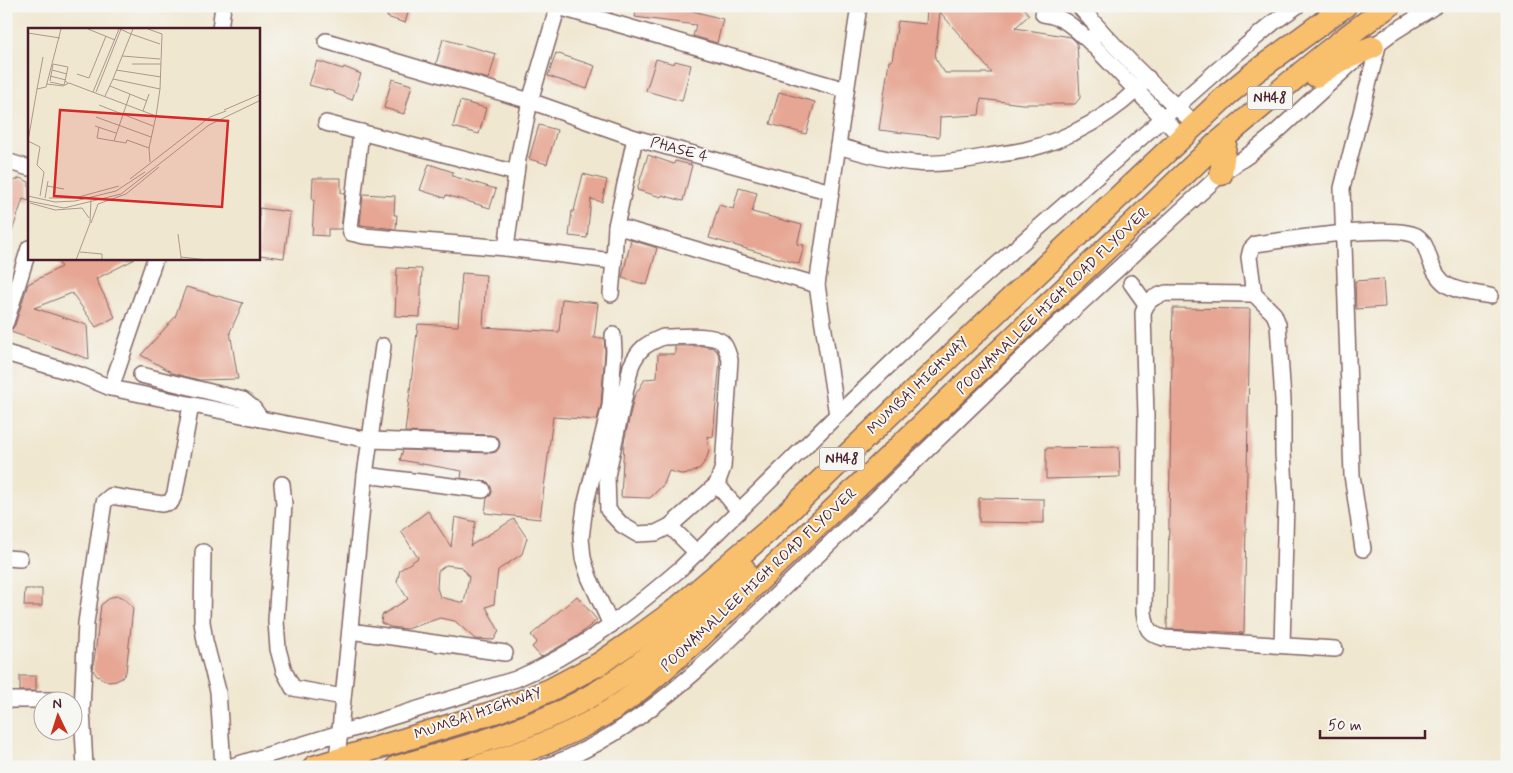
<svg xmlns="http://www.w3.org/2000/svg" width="1513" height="773" viewBox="0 0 1513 773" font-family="Mynerve,sans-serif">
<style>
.building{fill:#e6a693;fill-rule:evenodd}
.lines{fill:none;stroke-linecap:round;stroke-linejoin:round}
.minor-casing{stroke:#846565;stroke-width:18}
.highway-casing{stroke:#846565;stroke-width:25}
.minor{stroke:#fff;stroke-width:15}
.highway{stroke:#f8bf6c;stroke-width:22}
.labels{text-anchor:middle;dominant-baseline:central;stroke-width:4;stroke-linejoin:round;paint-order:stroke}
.shield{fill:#f6f6f2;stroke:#7e6067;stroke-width:1}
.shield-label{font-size:14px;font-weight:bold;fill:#4a1f2b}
.street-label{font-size:15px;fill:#4a1f2b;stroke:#f6f6f2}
.inset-road{fill:none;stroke:#ae978e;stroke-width:1}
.view{fill:#d62828;fill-opacity:0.15;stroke:#d62828;stroke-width:2.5}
.inset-edge{fill:none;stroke:#4a1f2b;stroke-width:2.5}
</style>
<rect width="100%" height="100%" fill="#f6f6f2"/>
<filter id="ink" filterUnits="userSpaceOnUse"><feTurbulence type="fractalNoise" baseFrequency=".02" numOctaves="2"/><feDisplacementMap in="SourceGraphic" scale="10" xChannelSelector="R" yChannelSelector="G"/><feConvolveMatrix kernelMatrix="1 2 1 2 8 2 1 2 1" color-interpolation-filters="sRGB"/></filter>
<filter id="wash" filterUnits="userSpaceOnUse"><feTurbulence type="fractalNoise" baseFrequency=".0096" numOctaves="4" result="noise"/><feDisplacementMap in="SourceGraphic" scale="20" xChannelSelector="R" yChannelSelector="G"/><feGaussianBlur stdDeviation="1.12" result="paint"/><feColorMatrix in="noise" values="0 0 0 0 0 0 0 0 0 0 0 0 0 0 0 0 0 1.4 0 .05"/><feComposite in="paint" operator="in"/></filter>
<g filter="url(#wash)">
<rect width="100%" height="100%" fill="#f0e7d0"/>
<g id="blocks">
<g class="building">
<polygon points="390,6 410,6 405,23 387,17"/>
<polygon points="590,6 614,6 612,13"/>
<polygon points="637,6 682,6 682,8 723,19 717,43 693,36 696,25 635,17"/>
<path d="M927 6H1022L1029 15 1015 28 1071 37 1077 43 1080 98 1075 104H1022L981 99 979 115 940 117 939 137 879 130 889 61H892L898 21 926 24ZM940 12 992 73H945L935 58Z"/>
<polygon points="443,39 496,54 489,79 436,64"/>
<polygon points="556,53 595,66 587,89 548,76"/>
<polygon points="656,59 674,64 675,61 691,65 682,101 646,91"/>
<polygon points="317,61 343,69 344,67 361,74 352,100 334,93 335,92 309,85"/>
<polygon points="392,79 412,85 404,114 384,108"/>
<polygon points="779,92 815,102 806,134 770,124"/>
<polygon points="460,101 486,108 479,134 453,127"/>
<polygon points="539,125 557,130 547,164 529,159"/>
<polygon points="648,155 674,164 675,161 692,165 683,201 662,195 661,197 637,190"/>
<polygon points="429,164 453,172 452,176 496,189 490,208 446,195 445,198 420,190"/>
<polygon points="583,174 607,180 602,202 591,199 587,238 569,236 572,211 574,211"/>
<polygon points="20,178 29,182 29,201 23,199 8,243 6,243 6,180 12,182"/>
<polygon points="313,178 341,178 341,193 345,193 341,229 328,229 328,236 312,235 314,200 312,200"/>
<polygon points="739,188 757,193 752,212 802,225 797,244 804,245 799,264 709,238 719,205 733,209"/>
<polygon points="363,194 395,196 394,215 397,215 396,229 360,225"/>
<polygon points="259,208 290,212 284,258 259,255"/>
<polygon points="631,240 657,248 647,285 622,278"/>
<polygon points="57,259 135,259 96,279 115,317 96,327 72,293 34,308 87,325 89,359 8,331 12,329 15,325 28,284 61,267"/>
<polygon points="397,268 422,269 420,317 395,316"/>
<polygon points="462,273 486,275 483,327 559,332 562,299 598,303 594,338 604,338 605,351 601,405 597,420 553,417 540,519 485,513 487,498 491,495 492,491 488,482 461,478 462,471 400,460 403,450 491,453 496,452 499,448 500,444 499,439 491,435 405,432 418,324 458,326"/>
<polygon points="1383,279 1385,307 1356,309 1355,281"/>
<polygon points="186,287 243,303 230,332 238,379 199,380 173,373 141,355 175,317"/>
<polygon points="1173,308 1250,309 1244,633 1167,629"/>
<polygon points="675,346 702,346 713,348 717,351 720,359 713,437 707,436 709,451 706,460 700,468 691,473 681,474 669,471 664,484 650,498 621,497 624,442 634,397 645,379 657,378 658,354 675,354"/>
<polygon points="1119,447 1120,477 1046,479 1046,448"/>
<polygon points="979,498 1044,499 1044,523 979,522"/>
<path d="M428 511 451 547 455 517 476 522 470 546 514 519 527 538 522 554 498 570 494 604 486 607 499 631 494 640 475 639 455 621 440 618 407 629 391 627 381 623 382 615 408 599 397 582 400 570 418 558 401 531ZM446 565 462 567 469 577 464 603 440 597 437 588 438 571Z"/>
<polygon points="25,589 42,589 42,606 24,606"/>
<polygon points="118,596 124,598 133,608 126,672 122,678 116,681 109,682 97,676 93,670 101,605 111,597"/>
<polygon points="577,596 597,620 576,637 541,657 532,647 537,642 531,635"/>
<rect x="20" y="676" width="16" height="15"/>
</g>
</g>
</g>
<g filter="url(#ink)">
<use href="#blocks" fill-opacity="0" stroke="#846565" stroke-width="1"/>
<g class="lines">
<g class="minor-casing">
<g id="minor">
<polyline points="555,6 846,90"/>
<polyline points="558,6 530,101 518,159 506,248 612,261 614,260 616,226 817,285"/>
<path d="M1079 6C1115 48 1155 88 1196 125"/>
<path d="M1043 14C1065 17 1073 27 1089 41"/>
<polyline points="220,29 223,6"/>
<polyline points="1100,30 1089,41 1182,138"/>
<polyline points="326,41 530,101 635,138 831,192"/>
<polyline points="326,123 516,173"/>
<polyline points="361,132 350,228 351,233 364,236 506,248"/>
<path d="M838 146C863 153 889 161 916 163 938 165 962 161 984 157 997 154 1011 153 1025 150 1071 139 1116 113 1148 78"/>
<polyline points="6,161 29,168"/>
<polyline points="616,226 635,138"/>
<polyline points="1131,283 1146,304"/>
<polyline points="611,294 614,260"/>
<path d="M1254 294 1166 293C1153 297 1147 300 1143 313L1146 416 1144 613C1147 629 1147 633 1164 638L1335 649"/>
<polyline points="6,322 29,248"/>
<path d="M663 337C678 337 711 333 722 342 727 347 728 354 730 360L723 467 717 484 670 526 656 533 637 534 622 525 608 510 607 476 631 366C639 348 646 344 663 337Z"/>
<polyline points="6,353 80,375 111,388 261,419 369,440 491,444"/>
<polyline points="141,375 243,400 253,408 261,419"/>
<polyline points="111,388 155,259"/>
<polyline points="837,415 817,285 859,6"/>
<polyline points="365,475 483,490"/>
<polyline points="282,484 284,504 276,621 278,649 284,671 293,688 343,697"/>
<polyline points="717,484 739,511"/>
<polyline points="670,526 697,553"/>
<polyline points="1363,549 1352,475 1342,188 1379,42"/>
<polyline points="203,552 202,622 205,641 218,691 223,767"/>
<polyline points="6,558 20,559"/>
<polyline points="611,625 589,577 583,558 581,538 585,506 610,406 614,351 613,335"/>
<polyline points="350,631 505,653"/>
<path d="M1282 645 1286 503 1283 453V400L1278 324 1274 314 1254 294 1249 257 1251 249 1256 244C1283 240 1401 222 1418 237 1425 242 1427 252 1430 260 1441 293 1460 290 1490 296"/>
<polyline points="6,700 56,700"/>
<polyline points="337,760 365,475 383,346"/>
<polyline points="85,767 82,710 86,623 104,502 111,496 162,504 171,502 175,493 191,405"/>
<path d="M229 767 516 679C578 653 629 613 680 569L837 415 967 291 1229 60 1274 22 1297 6"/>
<path d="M545 767C610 744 662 702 713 656L1046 335 1221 174 1250 154 1271 137 1354 61 1389 35 1435 6"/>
</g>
</g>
<g class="highway-casing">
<g id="highway">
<polyline points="1316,76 1339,61 1373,47"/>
<polyline points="1221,174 1226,136"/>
<polyline points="314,767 498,711 550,690 599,664 634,640 674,611 768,531 1005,304 1228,94 1255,72 1345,6"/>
<path d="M397 767C457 749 524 732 580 702 639 670 698 617 744 569"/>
<path d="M476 767C528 751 582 732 626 700 652 681 675 659 699 638L1215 145C1273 98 1327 48 1389 6"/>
</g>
</g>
<use href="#minor" class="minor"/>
<use href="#highway" class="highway"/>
</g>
</g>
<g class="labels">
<g class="shield">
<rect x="1247.5" y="86.5" width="45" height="23" rx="4"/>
<rect x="819.5" y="447.5" width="45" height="23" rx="4"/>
</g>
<g class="shield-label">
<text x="1270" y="98">NH48</text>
<text x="842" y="459">NH48</text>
</g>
<g class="street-label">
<text transform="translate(679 150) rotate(15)">PHASE 4</text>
<text transform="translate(1053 301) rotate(-44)">POONAMALLEE HIGH ROAD FLYOVER</text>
<text transform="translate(918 386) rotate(-44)">MUMBAI HIGHWAY</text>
<text transform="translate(759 580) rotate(-43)">POONAMALLEE HIGH ROAD FLYOVER</text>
<text transform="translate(478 714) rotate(-19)">MUMBAI HIGHWAY</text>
</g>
</g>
<g transform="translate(28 28)">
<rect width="232" height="232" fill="#f0e7d0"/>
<path class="inset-road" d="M60 1 87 12M105 1 103 6 132 16M120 1 134 6 132 61M0 5 32 10M94 28 132 31M104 36H133M24 42 39 46M88 42 133 49M49 46 61 50 78 8M22 48 38 52M85 51 103 6 92 1M22 53 25 36 40 39 37 53 40 55M22 54 36 57 37 53M19 56 35 58 41 55 128 88 121 120 122 134M82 58 119 73M9 61 15 29M65 64 91 1M68 64 93 1M102 66 86 113 98 115 99 112 121 120M77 68 85 51 132 61 128 88M71 77 125 98M196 82 233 66M115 83 121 66M68 89 123 109M182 89 198 83M67 98 88 105M71 99 69 110 86 113M102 151 182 89M19 158 36 161M0 168 27 174 47 173 88 163 117 144M12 168 16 144 9 137 12 119 0 113 9 61 18 59 33 1M17 170 20 153M21 170H47L91 158M0 173 36 180 93 166 181 97 233 72M2 175 27 182 54 180 61 190M63 195 70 176 98 166 131 139M150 206 153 229M52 224 74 226V232M48 232 62 195 63 172M153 232V229L180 232"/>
<path class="view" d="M32 82 200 93 194 179 26 168Z"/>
<rect width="232" height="232" class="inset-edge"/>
</g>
<rect width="1513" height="773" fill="none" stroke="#f6f6f2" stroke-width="25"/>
<g transform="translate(58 716) rotate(356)"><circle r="24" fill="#f6f6f2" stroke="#b1a0a2"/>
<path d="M0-4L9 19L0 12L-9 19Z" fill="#c8321e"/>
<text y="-8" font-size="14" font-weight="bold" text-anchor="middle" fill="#4a1f2b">N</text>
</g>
<path d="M1320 730v8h105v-8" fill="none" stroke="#4a1f2b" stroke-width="2.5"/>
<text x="1328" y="730" font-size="15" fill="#4a1f2b" stroke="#f6f6f2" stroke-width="4" paint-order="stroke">50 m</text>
</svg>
